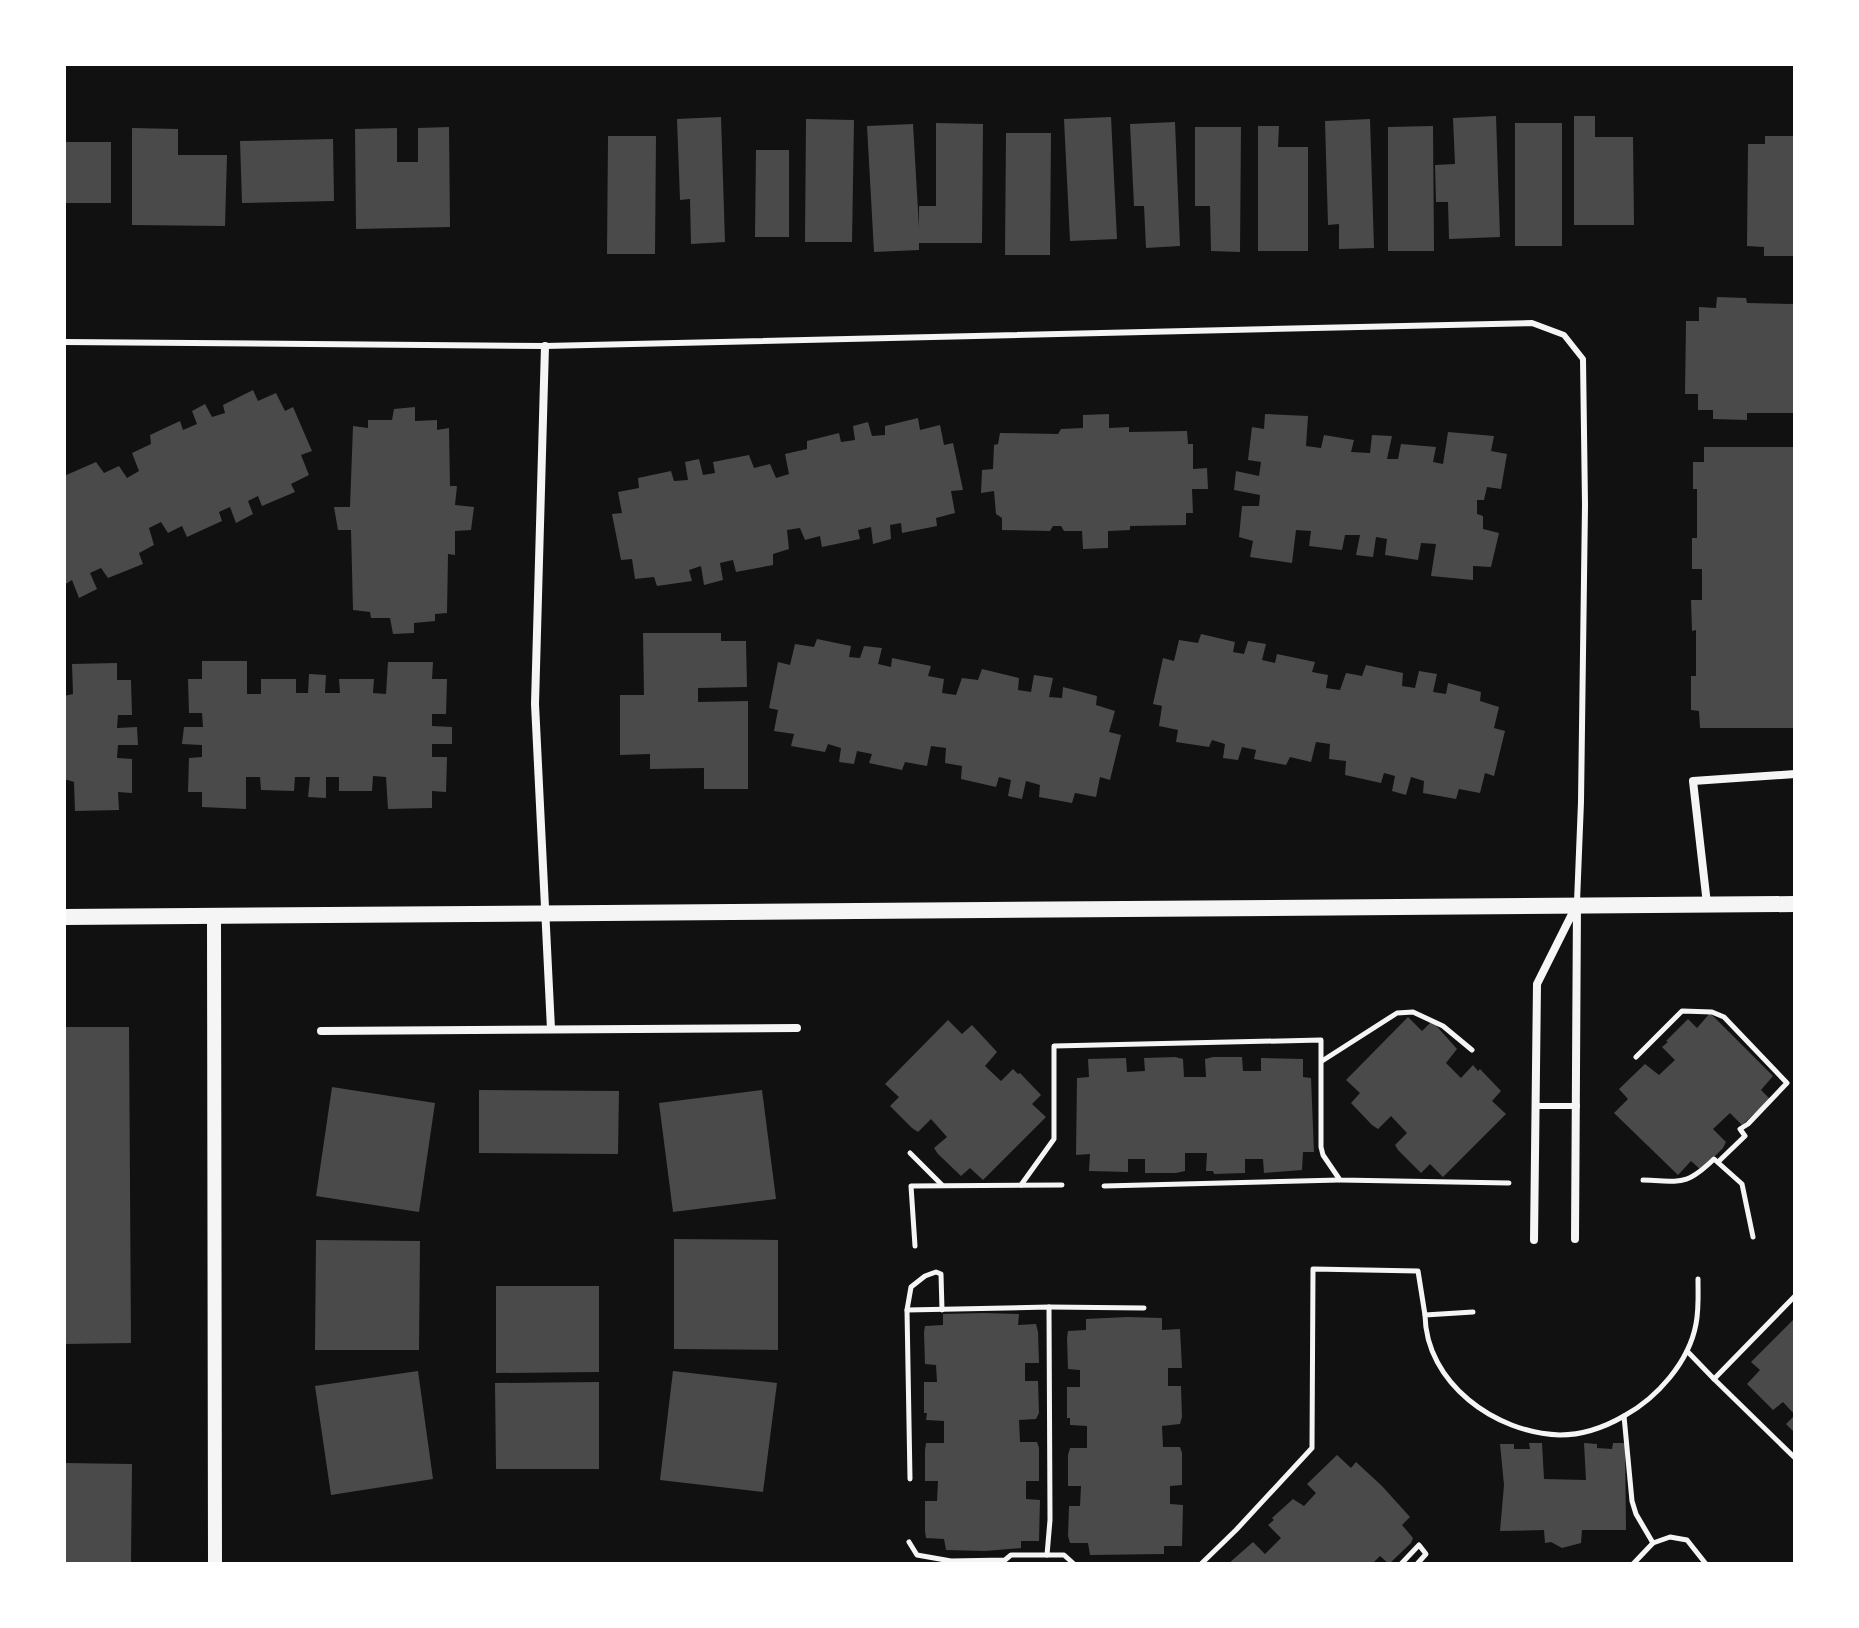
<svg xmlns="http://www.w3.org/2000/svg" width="1859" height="1628" viewBox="0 0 1859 1628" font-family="'IBM Plex Serif',serif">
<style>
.building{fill:#4a4a4a}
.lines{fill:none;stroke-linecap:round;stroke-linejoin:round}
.path{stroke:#f5f5f5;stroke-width:5}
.service{stroke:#f5f5f5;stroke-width:6}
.minor{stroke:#f5f5f5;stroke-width:8}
.tertiary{stroke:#f5f5f5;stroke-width:14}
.secondary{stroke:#f5f5f5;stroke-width:16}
</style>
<rect width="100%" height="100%" fill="#111"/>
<g class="building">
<polygon points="1496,116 1500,237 1449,239 1448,202 1436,202 1435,165 1455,164 1453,118"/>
<polygon points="1574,116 1595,116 1595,137 1633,137 1634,225 1574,225"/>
<polygon points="721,117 725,242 691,244 690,199 680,200 677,119"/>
<polygon points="1111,117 1117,239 1070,241 1064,119"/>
<polygon points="806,119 854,120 852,242 805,242"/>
<polygon points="1370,119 1374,248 1339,249 1339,224 1328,225 1325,121"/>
<polygon points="1175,122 1180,246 1146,248 1144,206 1134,206 1130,124"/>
<polygon points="936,123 983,124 982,243 919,243 919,250 874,252 867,126 913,124 919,228 919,206 936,206"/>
<rect x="1515" y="123" width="47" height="123"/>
<polygon points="1258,126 1279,126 1278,147 1308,147 1308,251 1258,251"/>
<polygon points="1433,126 1434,251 1388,251 1388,127"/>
<polygon points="449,127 450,227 356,229 355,129 397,128 397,162 418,162 418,128"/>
<polygon points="1195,127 1241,127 1240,252 1211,251 1210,206 1195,206"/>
<polygon points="132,128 178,129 178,155 227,155 225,226 132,225"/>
<polygon points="1006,133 1051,133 1050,255 1005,255"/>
<polygon points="608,136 656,136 655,254 607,254"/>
<polygon points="1765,136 1795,136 1795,256 1764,256 1764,247 1747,246 1748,144 1765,144"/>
<polygon points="333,139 334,201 242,203 240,141"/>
<rect x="64" y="142" width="47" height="61"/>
<polygon points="756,150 789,150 789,237 755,237"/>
<polygon points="1717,297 1746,298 1747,303 1795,304 1795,413 1747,413 1747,420 1713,419 1713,410 1698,410 1698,394 1685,394 1686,321 1699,321 1699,307 1716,308"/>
<polygon points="253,390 258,401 276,393 285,411 293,407 312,451 301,455 309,475 291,484 295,492 262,506 258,496 248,501 253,514 236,523 230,507 219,512 222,521 187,537 182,526 168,533 161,522 149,528 154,545 139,553 143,564 108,578 101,568 90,573 97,589 79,598 72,580 64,585 64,476 96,462 104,473 119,466 127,478 139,471 132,453 151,444 150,435 180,421 183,430 197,424 192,411 205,404 212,417 225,413 223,405"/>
<polygon points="415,407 415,421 437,420 437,430 449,428 450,486 457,486 455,505 474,507 471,530 455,531 455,555 448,554 447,613 435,614 435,621 414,623 414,633 393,634 390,618 371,618 370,612 353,610 351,530 338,530 334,507 350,507 353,426 368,428 368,420 392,420 394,409"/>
<polygon points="1109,414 1109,428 1129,427 1129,432 1187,431 1188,444 1193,444 1193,469 1207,468 1208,489 1192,489 1193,513 1186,513 1186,525 1130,526 1130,530 1108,531 1108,548 1083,549 1082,531 1064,531 1061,526 1053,526 1050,531 1002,530 1002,518 996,514 994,491 981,493 982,470 993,469 994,445 998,444 1000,433 1058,434 1061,429 1083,428 1083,415"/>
<polygon points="1265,414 1308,416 1306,446 1321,448 1324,435 1354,440 1351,452 1370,453 1372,435 1392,436 1387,459 1398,459 1401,444 1436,447 1433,462 1443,464 1448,432 1494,436 1491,451 1507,454 1501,489 1487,487 1484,500 1477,500 1477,514 1483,516 1483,529 1499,533 1491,567 1473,566 1473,580 1431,576 1436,544 1421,543 1418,560 1385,555 1387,539 1376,537 1373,557 1356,555 1360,535 1345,535 1342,550 1309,546 1311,531 1296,530 1292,563 1250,557 1253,541 1239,537 1242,506 1259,506 1260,495 1234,490 1236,471 1259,476 1261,462 1248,460 1252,427 1264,429"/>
<polygon points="918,418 920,430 940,425 944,445 953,443 963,490 951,491 955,513 936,518 937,526 902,533 901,523 890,525 891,539 873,544 871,527 858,530 860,539 822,547 820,536 805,540 800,528 787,530 789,549 773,554 773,565 736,572 733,560 720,563 723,580 704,585 701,566 689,570 692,581 657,586 654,577 635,579 632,559 621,560 612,514 622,513 618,492 639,488 638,478 671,471 674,481 688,480 685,462 699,459 703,475 715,473 713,462 749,455 754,468 770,464 776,478 789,474 785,454 807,449 807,441 839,433 841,442 855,440 853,426 868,422 872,436 885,435 885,426"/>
<polygon points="1704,447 1795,447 1795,728 1700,728 1699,711 1691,710 1691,676 1696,676 1696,630 1692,631 1691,600 1702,600 1702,569 1692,569 1692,538 1697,538 1697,489 1693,489 1693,462 1704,462"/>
<polygon points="643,633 721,633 721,641 746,641 747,687 698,688 698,702 748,701 748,789 704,789 704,768 650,769 650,754 620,755 620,695 644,695"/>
<polygon points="1201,634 1235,642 1233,652 1244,654 1248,641 1266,644 1262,660 1275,663 1277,654 1315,662 1312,672 1328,675 1326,688 1340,690 1346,673 1362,676 1366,665 1403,673 1402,686 1415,688 1419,671 1437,674 1433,692 1446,694 1448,683 1481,692 1480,701 1499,707 1494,728 1505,731 1494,776 1485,773 1480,793 1459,789 1456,799 1423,793 1424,781 1411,777 1406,795 1392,791 1395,776 1384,773 1381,783 1345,775 1346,761 1329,759 1330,744 1316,742 1311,762 1290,757 1286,765 1254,759 1256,750 1242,747 1238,760 1223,758 1225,744 1212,740 1209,747 1176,742 1178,730 1159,726 1162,706 1153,704 1163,658 1174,661 1179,640 1198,643"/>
<polygon points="817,639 851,646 849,657 860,658 864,646 882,648 878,664 891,667 892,658 931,666 928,676 944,679 942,693 956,695 962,678 978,680 982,669 1019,678 1018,690 1031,692 1034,675 1053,678 1049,697 1062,698 1063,687 1097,696 1096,705 1115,711 1109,732 1121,735 1110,780 1100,777 1096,797 1075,793 1072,803 1039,797 1040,785 1026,781 1022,799 1008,796 1011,780 999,777 996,787 961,779 962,766 945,763 946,748 931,746 927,766 905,762 902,770 869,763 872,754 857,751 854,764 839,762 841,748 828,744 825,752 791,746 794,734 774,731 778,710 769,708 778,662 790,665 795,644 814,647"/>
<polygon points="202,661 247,661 247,694 261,694 261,679 296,679 296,693 308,693 309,674 326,675 325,693 340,693 339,679 374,679 373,693 386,694 388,662 433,662 432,679 447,679 446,714 432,714 432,726 452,727 452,744 432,744 432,757 447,757 446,792 432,791 432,808 388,809 386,777 373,776 372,791 339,791 339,777 326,777 326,798 308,797 310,777 295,777 294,791 261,790 260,777 246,777 246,809 202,807 202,792 188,792 189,758 202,757 202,745 182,744 184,727 203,727 202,713 189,713 188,679 202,679"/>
<polygon points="117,663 117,680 131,680 132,715 118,715 117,728 137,727 138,745 118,745 117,758 132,759 132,793 118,792 119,810 75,811 74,782 64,779 64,696 73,694 72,664"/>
<polygon points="1710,1013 1773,1076 1761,1090 1770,1099 1742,1125 1730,1113 1713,1129 1726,1142 1723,1148 1701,1170 1691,1161 1678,1175 1614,1113 1628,1099 1619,1089 1645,1064 1659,1075 1675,1060 1662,1047 1668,1042 1666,1041 1688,1019 1697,1028"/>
<polygon points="1408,1017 1422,1031 1432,1021 1457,1049 1446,1063 1461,1078 1473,1065 1478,1071 1480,1069 1501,1091 1492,1101 1506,1114 1443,1177 1430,1164 1421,1173 1398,1150 1395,1145 1407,1133 1391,1116 1378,1129 1372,1125 1351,1103 1360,1093 1346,1080"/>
<polygon points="948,1020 962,1034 972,1025 997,1052 985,1066 1001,1081 1013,1069 1018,1074 1020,1073 1041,1095 1032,1104 1046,1117 983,1180 970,1168 961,1176 938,1154 934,1148 947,1137 931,1119 918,1132 912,1128 890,1106 899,1097 885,1084"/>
<polygon points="64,1027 129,1027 131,1343 64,1344"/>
<polygon points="1175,1057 1183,1059 1184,1077 1206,1077 1205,1059 1213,1057 1242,1057 1243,1071 1261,1071 1261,1058 1303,1059 1303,1077 1311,1078 1314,1152 1303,1152 1302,1170 1264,1173 1263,1159 1245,1159 1245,1173 1214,1174 1213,1171 1206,1171 1207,1153 1185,1153 1185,1171 1176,1173 1145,1173 1145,1159 1128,1159 1128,1172 1089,1171 1090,1154 1076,1155 1077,1078 1089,1077 1088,1059 1126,1058 1127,1072 1145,1071 1144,1058"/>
<polygon points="332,1087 435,1103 419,1212 316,1196"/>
<polygon points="479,1090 619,1091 618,1154 479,1153"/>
<polygon points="762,1090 776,1199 673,1212 659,1103"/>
<polygon points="674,1239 778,1240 778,1350 674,1349"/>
<polygon points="316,1240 420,1241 419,1350 315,1350"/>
<polygon points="496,1286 599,1286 599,1372 496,1373"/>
<polygon points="984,1313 1019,1314 1018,1325 1036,1324 1038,1332 1039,1363 1025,1363 1025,1381 1038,1381 1039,1413 1036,1419 1019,1420 1020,1442 1037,1442 1039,1448 1039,1481 1026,1481 1026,1499 1040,1500 1039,1541 1021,1541 1021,1548 985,1551 946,1550 944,1539 926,1538 925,1531 925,1501 937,1501 938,1481 925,1481 925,1450 926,1443 944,1443 944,1421 926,1420 927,1413 924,1413 924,1382 937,1382 936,1365 925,1364 924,1332 925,1326 943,1325 943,1314"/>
<polygon points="1127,1317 1162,1318 1162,1330 1180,1329 1182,1368 1168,1368 1168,1386 1181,1386 1182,1417 1180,1424 1162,1426 1163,1447 1180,1447 1182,1453 1182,1485 1170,1486 1170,1504 1183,1505 1182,1546 1164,1546 1164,1554 1090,1555 1088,1543 1070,1543 1068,1536 1069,1506 1080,1506 1081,1486 1068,1486 1068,1455 1070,1448 1087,1448 1087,1426 1070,1425 1070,1418 1067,1418 1067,1387 1080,1387 1080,1370 1068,1369 1067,1338 1068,1331 1086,1330 1086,1319"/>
<polygon points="1795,1318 1795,1433 1786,1424 1795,1415 1783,1402 1773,1410 1747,1384 1760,1370 1751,1362"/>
<polygon points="418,1371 433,1479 331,1495 315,1386"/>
<polygon points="673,1371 777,1383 763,1492 660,1480"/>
<polygon points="599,1382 599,1469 496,1469 495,1383"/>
<polygon points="1529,1443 1542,1443 1544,1479 1586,1480 1584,1443 1597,1444 1597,1448 1612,1449 1613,1443 1625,1443 1626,1530 1582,1530 1581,1543 1562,1548 1551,1542 1545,1543 1544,1530 1500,1531 1504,1485 1500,1444 1514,1444 1514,1449 1530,1449"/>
<polygon points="1337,1455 1351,1468 1356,1462 1382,1486 1410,1517 1402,1525 1413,1538 1411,1543 1389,1564 1380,1556 1372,1564 1228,1564 1253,1542 1265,1554 1281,1538 1268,1525 1274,1520 1272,1518 1293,1499 1304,1506 1316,1493 1307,1484"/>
<polygon points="64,1463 132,1464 131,1564 64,1564"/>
</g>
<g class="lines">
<g class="path">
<polyline points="1636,1057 1682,1011 1712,1012 1724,1017 1787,1083 1748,1124 1740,1129 1745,1136 1718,1162"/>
<polyline points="1322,1061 1397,1013 1413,1012 1443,1026 1472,1050"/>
<polyline points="910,1153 942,1185"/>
<path d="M1643 1180C1681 1181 1685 1187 1714 1159L1742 1184 1753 1237"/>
<polyline points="1021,1185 1054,1139 1054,1046 1321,1040 1321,1147 1323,1155 1340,1180 1509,1183"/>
<polyline points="1104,1186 1339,1180"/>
<polyline points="915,1246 911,1186 1062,1185"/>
<polyline points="1049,1307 1144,1308"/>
<polyline points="907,1310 911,1287 925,1276 936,1272 941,1274 942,1310"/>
<path d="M1473 1312 1425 1315C1426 1383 1495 1433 1560 1435 1583 1435 1605 1427 1624 1416L1632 1501 1636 1514 1653 1543 1670 1537 1687 1540 1706 1564"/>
<polyline points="1687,1351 1714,1379 1795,1296"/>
<polyline points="1714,1379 1795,1458"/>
<path d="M1624 1416C1657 1398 1689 1362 1696 1324 1699 1309 1698 1294 1698 1279"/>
<polyline points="910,1479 907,1310 1049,1307 1050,1520 1047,1555"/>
<polyline points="909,1542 917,1555 951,1561 1005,1560 1011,1555 1064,1555 1074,1564"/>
<polyline points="1201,1564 1236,1530 1312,1448 1313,1269 1418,1271 1425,1315"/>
<polyline points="1401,1564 1419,1545 1426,1554 1417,1564"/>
<polyline points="1633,1564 1653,1543"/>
</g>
<g class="service">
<polyline points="64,342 545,346 1532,323 1564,335 1583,359 1585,505 1581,802 1577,902"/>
<polyline points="1536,1106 1577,1106"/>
</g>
<g class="minor">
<polyline points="545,346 535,704 551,1029"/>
<polyline points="1707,904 1693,781 1795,774"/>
<polyline points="321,1031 797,1028"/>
<polyline points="1534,1240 1537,984 1577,904 1575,1239"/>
</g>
<polyline class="tertiary" points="214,917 215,1564"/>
<polyline class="secondary" points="64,917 1795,904"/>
</g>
<rect width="1859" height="1628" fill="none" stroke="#ffffff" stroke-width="132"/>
</svg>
